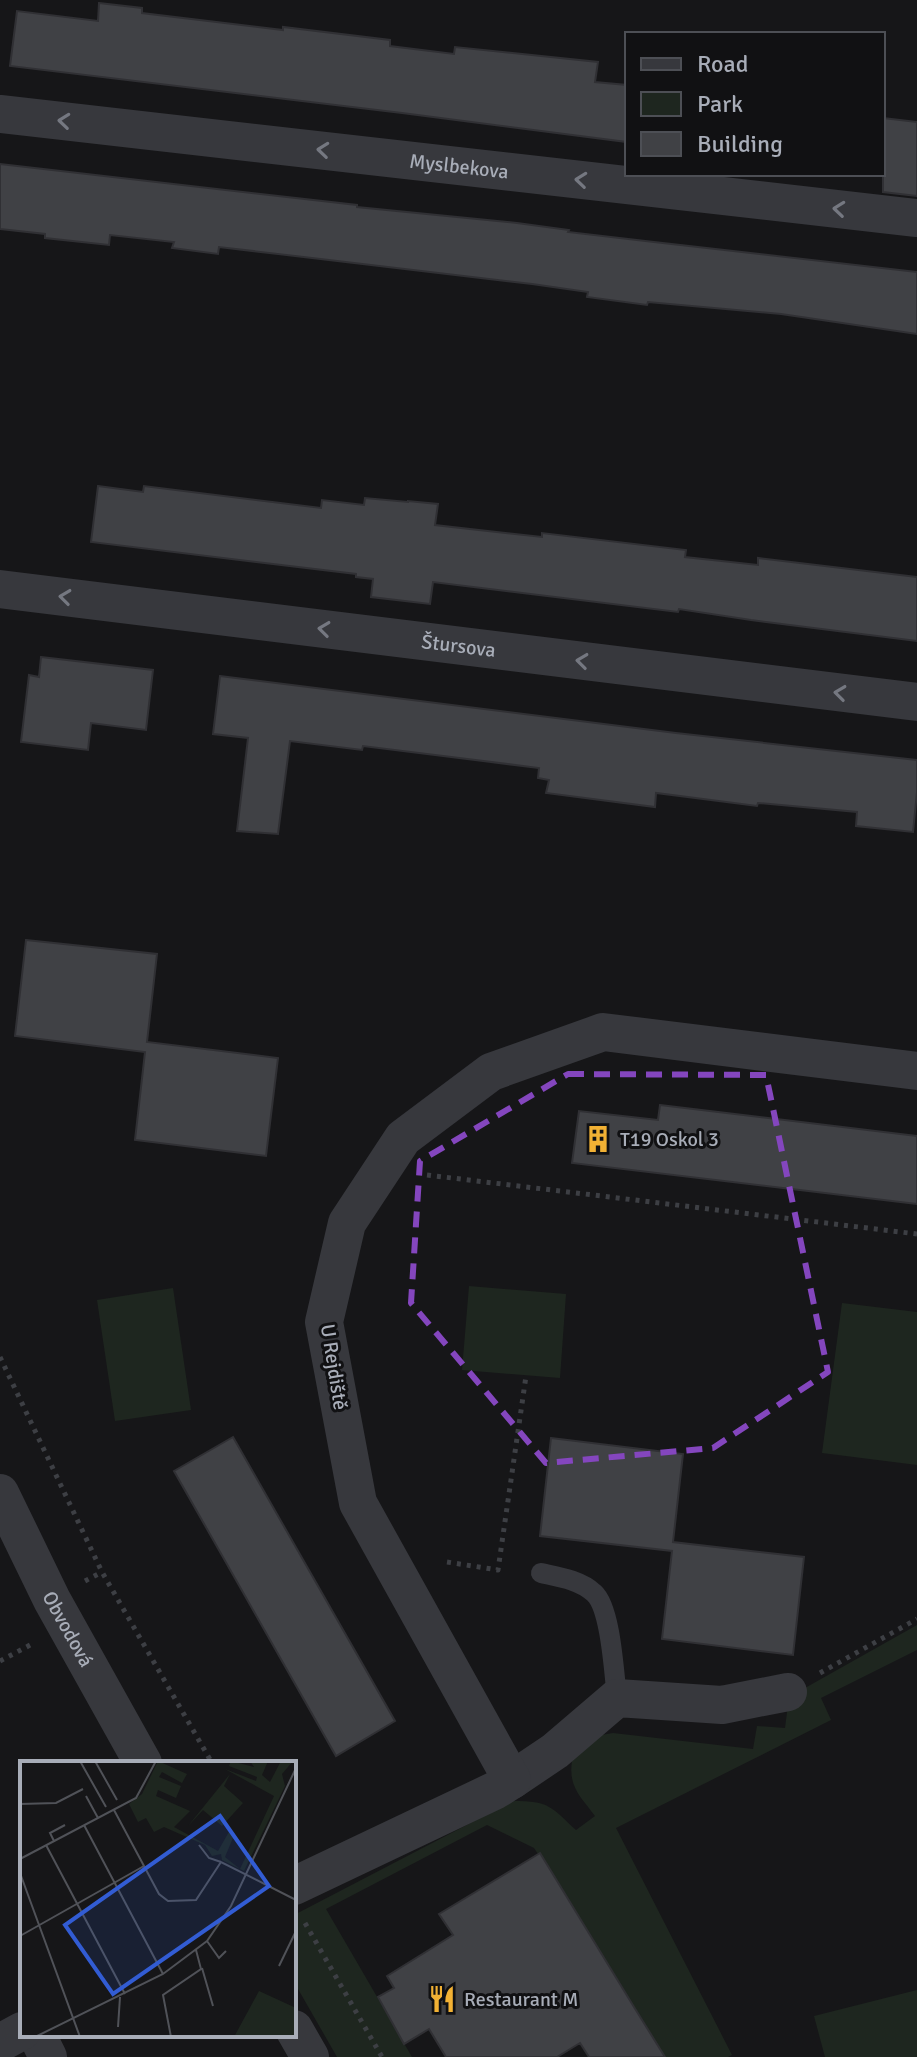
<svg xmlns="http://www.w3.org/2000/svg" width="917" height="2057" viewBox="0 0 917 2057" font-family="Signika,sans-serif">
<style>
.green{fill:#1e261f}
.building{fill:#404145;stroke:#303034;stroke-width:2}
.lines{fill:none;stroke-linecap:round;stroke-linejoin:round}
.path{stroke:#3d3f44;stroke-width:5;stroke-dasharray:4 6;stroke-linecap:butt}
.service{stroke:#37383d;stroke-width:20}
.minor{stroke:#37383d;stroke-width:38}
.oneway{stroke:#757881}
.marked{fill:none;stroke:#8446be;stroke-width:6;stroke-dasharray:16 10;stroke-linejoin:round}
.labels{text-anchor:middle;dominant-baseline:central;stroke-width:6;stroke-linejoin:round;paint-order:stroke}
.street-label{font-size:20px;fill:#a8adb8;stroke:#111113}
.poi-label{font-size:20px;fill:#a8adb8;stroke:#111113;text-anchor:start}
.inset-road{fill:none;stroke:#505258;stroke-width:2}
.view{fill:#325cd3;fill-opacity:0.15;stroke:#325cd3;stroke-width:4}
.inset-edge{fill:none;stroke:#a8adb8;stroke-width:4}
</style>
<rect width="100%" height="100%" fill="#161618"/>
<g class="green">
<polygon points="469,1286 566,1294 560,1378 462,1370"/>
<polygon points="173,1288 191,1410 115,1421 97,1300"/>
<polygon points="842,1303 917,1312 917,1465 822,1453"/>
<path d="M917 1625V1650L821 1698 831 1720 616 1828 732 2055 728 2057H665L540 1853 538 1854 534 1848 487 1825 326 1909 412 2057H337L294 1982V1915L513 1801C550 1801 551 1807 576 1830L595 1816C581 1797 568 1787 572 1761L601 1735 613 1733 753 1749 757 1726 785 1728 789 1697Z"/>
<polygon points="917,1990 917,2057 825,2057 814,2016"/>
</g>
<g class="building">
<polygon points="99,3 142,8 142,13 283,30 283,27 390,40 390,46 454,54 455,47 598,62 595,82 627,85 627,142 402,113 10,66 17,11 98,21"/>
<polygon points="883,118 917,122 917,196 883,192"/>
<polygon points="0,164 357,205 357,207 517,223 569,230 568,232 654,242 917,272 917,334 781,314 648,302 647,305 587,297 588,292 532,284 219,247 218,254 172,248 174,242 110,235 109,245 45,238 45,234 0,229"/>
<polygon points="98,486 143,492 144,486 321,508 322,500 364,505 365,498 408,502 408,501 438,504 435,525 542,537 542,533 686,550 685,557 758,565 758,558 917,577 917,641 751,620 679,609 678,612 433,582 430,604 371,597 373,579 356,577 356,574 91,542"/>
<polygon points="41,657 153,670 146,730 91,723 88,750 21,742 29,675 39,677"/>
<polygon points="220,676 676,733 917,760 917,792 913,832 856,826 857,812 758,803 757,806 656,793 655,807 546,793 549,780 538,778 539,768 363,746 362,750 290,741 278,834 237,831 248,738 213,734"/>
<polygon points="26,940 157,954 147,1042 278,1058 266,1156 135,1140 145,1052 15,1036"/>
<polygon points="660,1105 917,1136 917,1204 572,1163 579,1111 658,1120"/>
<polygon points="233,1437 395,1721 336,1756 174,1471"/>
<polygon points="551,1438 683,1454 673,1542 804,1557 793,1655 662,1639 672,1551 540,1536"/>
<polygon points="540,1853 634,2007 665,2057 589,2057 580,2043 557,2057 446,2057 429,2029 404,2044 378,1997 394,1988 387,1976 453,1935 439,1914"/>
</g>
<g class="lines">
<g class="path">
<polyline points="427,1175 917,1234"/>
<polyline points="0,1357 102,1572 212,1763"/>
<polyline points="447,1562 498,1570 526,1376"/>
<polyline points="85,1581 102,1572"/>
<polyline points="0,1661 32,1644"/>
<polyline points="820,1673 917,1619"/>
<polyline points="305,1923 382,2057"/>
</g>
<path class="service" d="M541 1573C559 1577 580 1580 594 1593 611 1608 614 1674 617 1698"/>
<g class="minor">
<path id="s1" d="M0 114 917 218"/>
<path id="s2" d="M0 589 917 702"/>
<path id="s3" d="M0 1493 52 1600 143 1763"/>
<polyline points="512,1780 555,1751 617,1698 722,1705 788,1692"/>
<polyline points="294,1886 496,1790 512,1780 358,1503 324,1322 347,1223 403,1138 491,1072 603,1032 917,1071"/>
<polyline points="294,2029 310,2057"/>
<polyline points="37,2035 48,2057"/>
<polyline points="0,2043 22,2031"/>
</g>
</g>
<defs><path id="oneway-chevron" d="M-2-3.5L2.5 0L-2 3.5" fill="none" stroke-width="1.6" stroke-linecap="round" stroke-linejoin="round" transform="scale(2)"/></defs>
<g class="oneway">
<use href="#oneway-chevron" transform="translate(64 121) rotate(-174)"/>
<use href="#oneway-chevron" transform="translate(323 150) rotate(-174)"/>
<use href="#oneway-chevron" transform="translate(581 180) rotate(-174)"/>
<use href="#oneway-chevron" transform="translate(839 209) rotate(-174)"/>
<use href="#oneway-chevron" transform="translate(65 597) rotate(-173)"/>
<use href="#oneway-chevron" transform="translate(324 629) rotate(-173)"/>
<use href="#oneway-chevron" transform="translate(582 661) rotate(-173)"/>
<use href="#oneway-chevron" transform="translate(840 693) rotate(-173)"/>
</g>
<path class="marked" d="M568 1074 766 1075 828 1372 713 1448 546 1463 411 1303 420 1161Z"/>
<defs>
<g id="building-bare" transform="scale(2.16)"><path d="M-4-6H4V6H1V3H-1V6H-4ZM-2.5-4.3h1.7v1.8h-1.7ZM.8-4.3h1.7v1.8H.8ZM-2.5-1h1.7V.8h-1.7ZM.8-1h1.7V.8H.8Z" fill="#f2b134" stroke="#111113" stroke-width="2.5" paint-order="stroke"/></g>
<g id="restaurant-bare" transform="scale(2.16)"><path d="M-5-6h1v4h1v-4h1v4h1v-4h1v5L-1.5 .5V6h-2V.5L-5-1ZM5-6V6H3V1.5H1.5Q1.5-4 5-6Z" fill="#f2b134" stroke="#111113" stroke-width="2.5" paint-order="stroke"/></g>
</defs>
<g fill-rule="evenodd">
<use href="#building-bare" x="598" y="1139"/>
<use href="#restaurant-bare" x="442" y="1999"/>
</g>
<g class="labels">
<g class="street-label">
<text stroke="none"><textPath href="#s1" startOffset="462">Myslbekova</textPath></text>
<text stroke="none"><textPath href="#s2" startOffset="462">Štursova</textPath></text>
<text transform="translate(334 1367) rotate(81)">U Rejdiště</text>
<text stroke="none"><textPath href="#s3" startOffset="152">Obvodová</textPath></text>
</g>
<g class="poi-label">
<text x="620" y="1139">T19 Oskol 3</text>
<text x="464" y="1999">Restaurant M</text>
</g>
</g>
<g transform="translate(20 1761)">
<rect width="276" height="276" fill="#161618"/>
<path d="M138 0 167 13 162 22 142 11 139 16 161 25 156 37 138 29 136 35 170 50 154 66 198 90 210 69 215 72 205 96 220 108 254 35 205 8 236 20 237 16 209 5 211 0 234 6 230 0H248L242 14 250 21 261 0H273L262 13 265 25 224 110 202 99 201 93 192 95 185 84 144 66 134 71 126 57 118 61 109 43 122 33ZM210 13 204 25 223 42 202 65 183 49 168 65ZM239 230 276 247V276H214Z" fill="#1e261f"/>
<path class="inset-road" d="M60 0 86 46M75 0 97 39M66 35 78 57M0 43 36 42 63 28M94 49 139 133 148 140 176 139 201 101 276 139M64 64 143 213M34 80 30 72 45 64M26 84 105 233M179 84 189 97 201 101M0 98 116 37 136 0M0 112 60 276M0 175 124 105M187 180 199 197 206 190M259 205 276 170M182 207 193 245M98 266 100 236M15 276 143 213 187 180 211 145 276 7M151 276 143 234 181 208 176 189"/>
<path class="view" d="M200 55 249 125 93 233 45 164Z"/>
<rect width="276" height="276" class="inset-edge"/>
</g>
<rect x="625" y="32" width="260" height="144" fill="#111113" stroke="#4d4f55" stroke-width="2"/>
<rect x="641" y="58" width="40" height="12" fill="#37383d" stroke="#4d4f55" stroke-width="2"/>
<text x="697" y="72" font-size="24" fill="#a8adb8">Road</text>
<rect x="641" y="92" width="40" height="24" fill="#1e261f" stroke="#4d4f55" stroke-width="2"/>
<text x="697" y="112" font-size="24" fill="#a8adb8">Park</text>
<rect x="641" y="132" width="40" height="24" fill="#404145" stroke="#4d4f55" stroke-width="2"/>
<text x="697" y="152" font-size="24" fill="#a8adb8">Building</text>
</svg>
